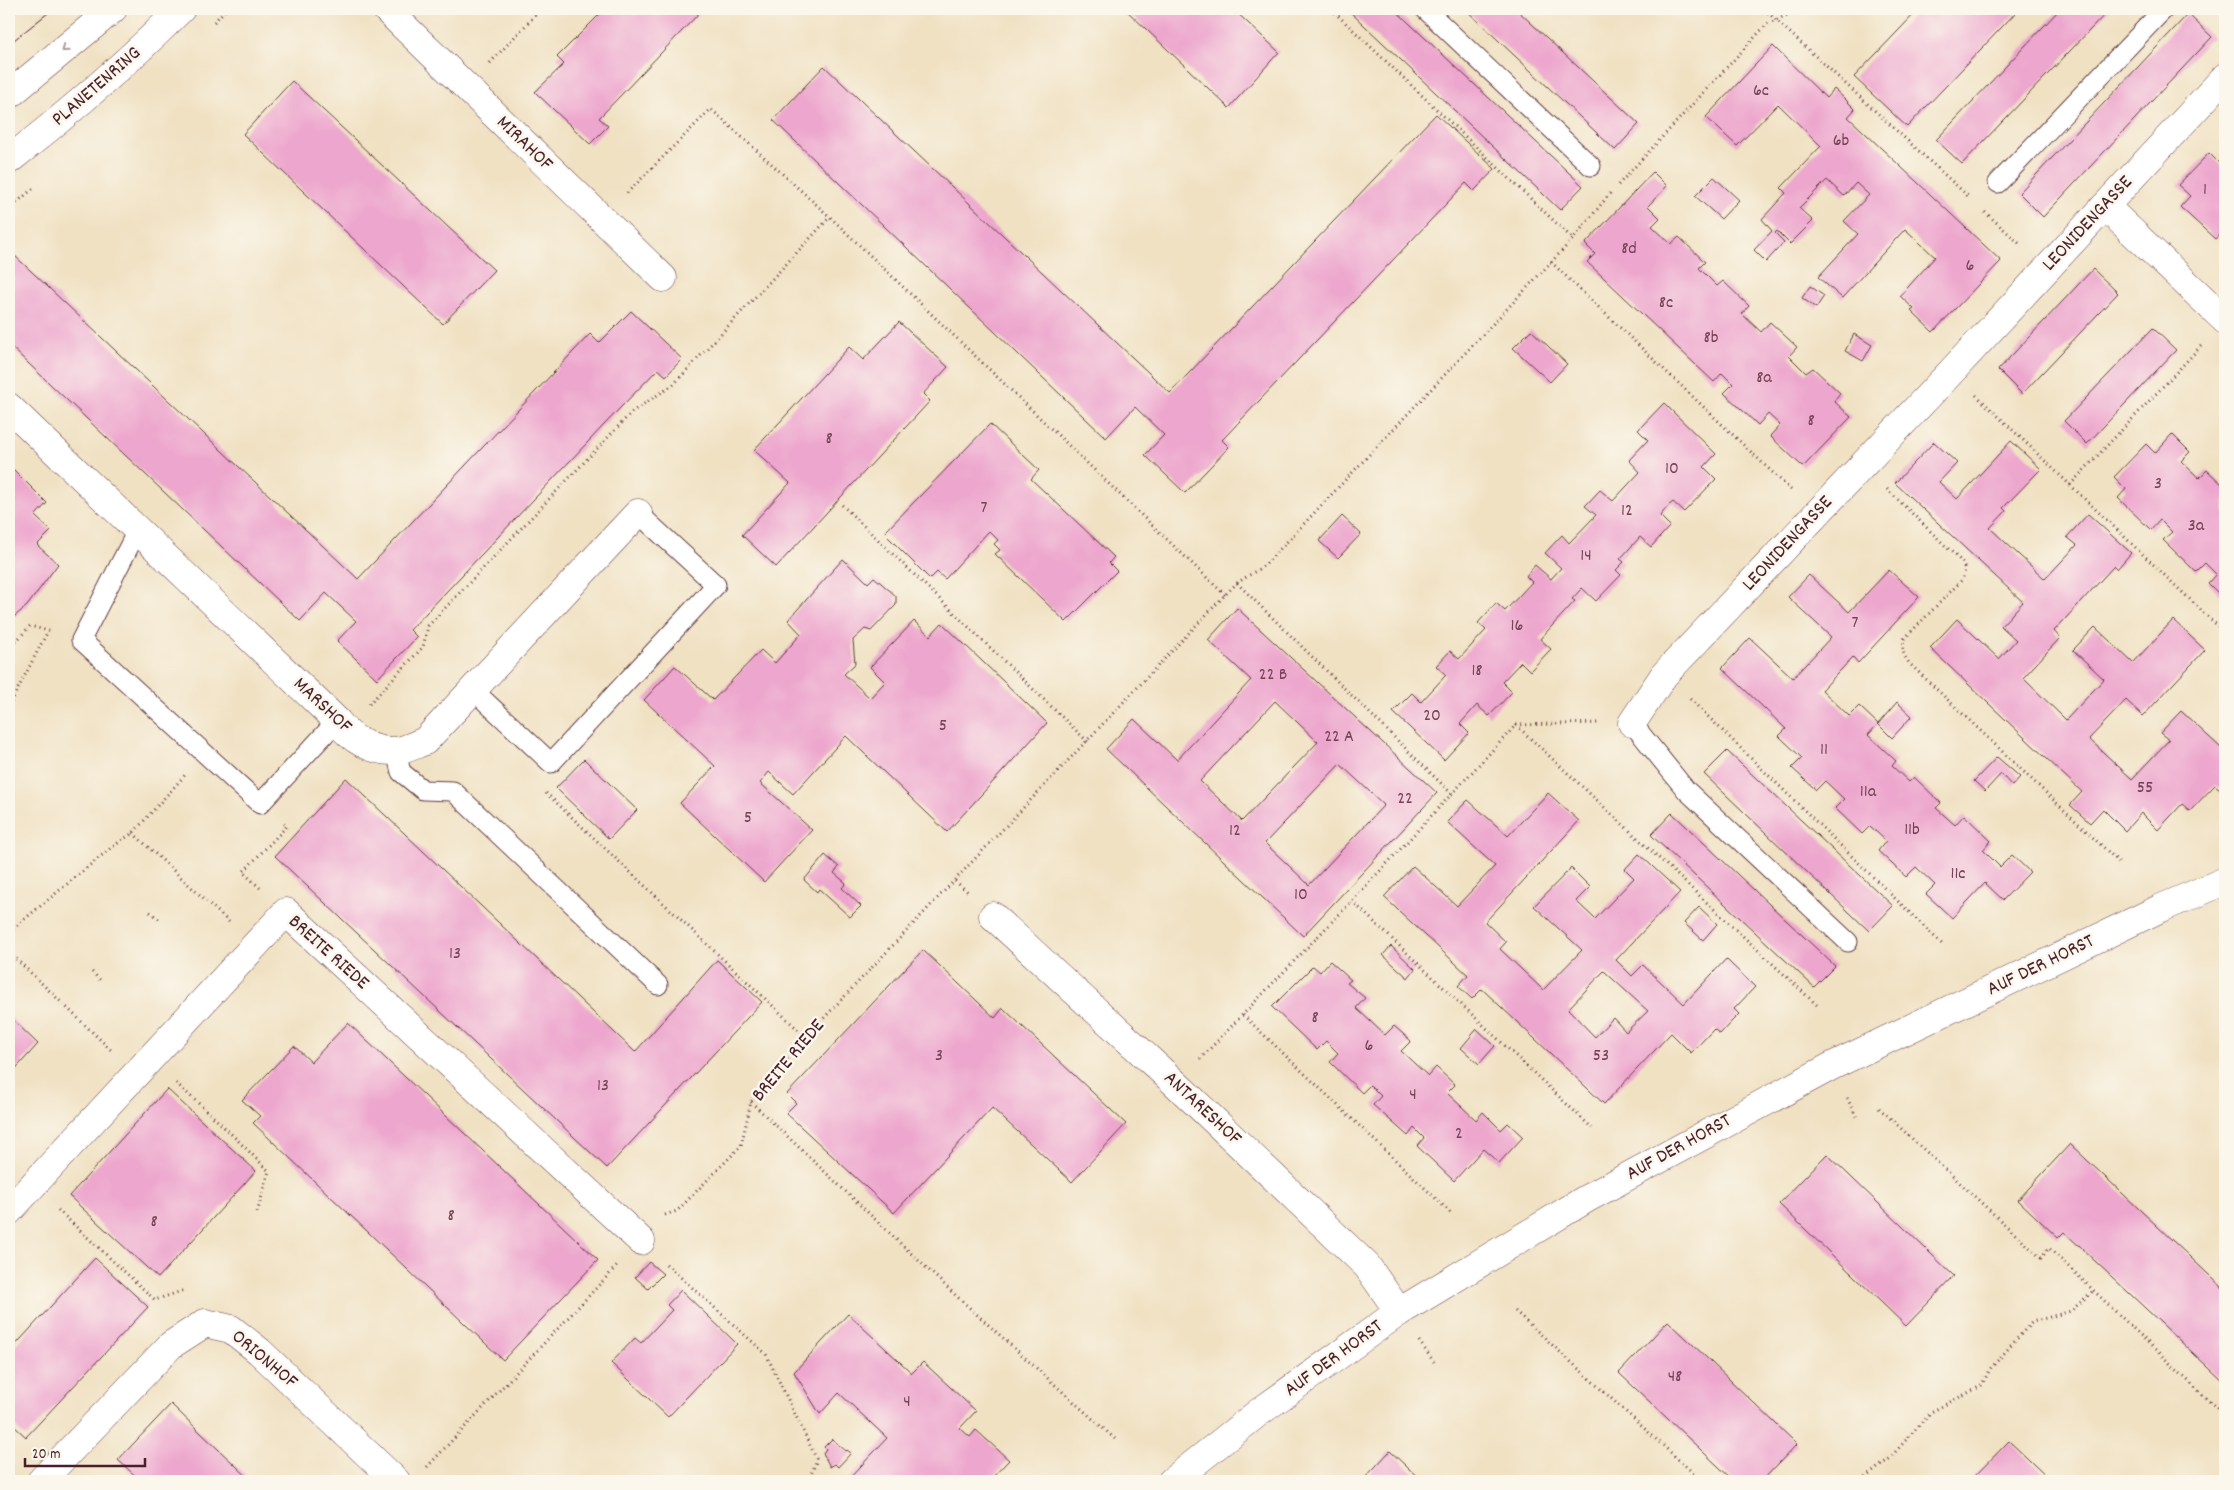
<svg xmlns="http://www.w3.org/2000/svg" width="2234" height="1490" viewBox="0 0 2234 1490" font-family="Dekko,sans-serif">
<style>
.building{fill:#eda6cd;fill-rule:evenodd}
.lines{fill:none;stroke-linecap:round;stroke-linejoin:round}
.lane-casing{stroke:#633c42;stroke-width:21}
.street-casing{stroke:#633c42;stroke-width:29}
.secondary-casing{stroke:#633c42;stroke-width:29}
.path{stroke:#633c42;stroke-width:3;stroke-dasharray:1 4;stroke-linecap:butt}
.lane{stroke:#fff;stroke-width:19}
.street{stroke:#fff;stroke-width:28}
.secondary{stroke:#fff;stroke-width:28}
.tram{stroke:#4a1f2b;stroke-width:1}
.oneway{stroke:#ae9aa0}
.labels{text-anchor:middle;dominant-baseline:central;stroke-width:5;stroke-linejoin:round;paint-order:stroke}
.number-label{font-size:18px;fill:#734154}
.street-label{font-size:20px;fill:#4a1f2b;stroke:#fbf7ec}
</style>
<rect width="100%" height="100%" fill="#fbf7ec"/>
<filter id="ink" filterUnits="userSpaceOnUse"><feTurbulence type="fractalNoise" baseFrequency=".02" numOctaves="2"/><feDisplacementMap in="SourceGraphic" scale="10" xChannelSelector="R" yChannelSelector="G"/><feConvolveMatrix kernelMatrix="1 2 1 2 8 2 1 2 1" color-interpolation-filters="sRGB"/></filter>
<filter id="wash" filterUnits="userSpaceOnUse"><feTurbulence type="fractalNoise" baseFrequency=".0096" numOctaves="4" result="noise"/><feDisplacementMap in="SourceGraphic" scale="20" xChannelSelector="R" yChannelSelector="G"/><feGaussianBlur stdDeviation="1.12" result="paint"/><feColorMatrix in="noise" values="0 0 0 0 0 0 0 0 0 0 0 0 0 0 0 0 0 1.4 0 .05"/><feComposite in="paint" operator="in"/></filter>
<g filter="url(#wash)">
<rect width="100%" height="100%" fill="#f0e1c3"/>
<g id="blocks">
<g class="building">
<polygon points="605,9 703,9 599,118 608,126 590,144 535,92 564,64 557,57"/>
<polygon points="1125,9 1233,9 1279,52 1229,108"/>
<polygon points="1347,9 1394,9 1583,186 1560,210"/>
<polygon points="1465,9 1516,9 1639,124 1615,150"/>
<polygon points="1919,9 2019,9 1907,127 1854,77"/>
<polygon points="2060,9 2110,9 1962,164 1936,140"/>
<polygon points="2188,14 2212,37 2043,217 2019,193"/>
<polygon points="1773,46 1826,98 1834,89 1844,98 1855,109 1848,117 2001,261 1933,332 1911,311 1914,309 1900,296 1935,257 1905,229 1842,298 1818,277 1858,234 1844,221 1869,195 1856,183 1844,196 1827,180 1799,208 1813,221 1790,244 1777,231 1775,233 1784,242 1766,262 1754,250 1772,231 1762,219 1786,193 1781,188 1821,146 1778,104 1737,146 1706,117"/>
<polygon points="824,66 1170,393 1436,114 1495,169 1474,191 1466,183 1222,440 1229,447 1185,493 1145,455 1164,435 1135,407 1106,438 773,120"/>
<polygon points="292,81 494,270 443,324 243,134"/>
<polygon points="2209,153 2225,169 2225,230 2215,239 2180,207 2190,196 2178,185"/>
<polygon points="1653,172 1667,186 1648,206 1660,218 1652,226 1671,244 1679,237 1705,262 1699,268 1717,286 1723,281 1749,306 1742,314 1761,332 1770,322 1797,347 1789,356 1806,373 1813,368 1840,393 1834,401 1851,417 1803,467 1770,436 1780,425 1768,414 1758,425 1724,393 1733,384 1722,373 1714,382 1587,262 1595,254 1585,244"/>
<polygon points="1714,177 1739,200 1721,219 1695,196"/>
<polygon points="14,255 358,579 590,334 599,343 631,311 682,359 666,376 658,369 622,406 410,630 417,637 377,679 337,641 356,621 326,593 300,621 9,345 9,260"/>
<polygon points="2093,269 2118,293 2022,394 1998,370"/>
<polygon points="1810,286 1824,296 1816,308 1802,298"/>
<polygon points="899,322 948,367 923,394 930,401 776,567 742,535 790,483 754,450 849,347 863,360"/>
<polygon points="2153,328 2176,350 2087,444 2064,421"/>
<polygon points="1531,330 1567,364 1550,382 1513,348"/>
<polygon points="1854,334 1872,345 1863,361 1845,351"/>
<polygon points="1664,403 1716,454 1704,467 1716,479 1684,512 1673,502 1668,506 1660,516 1670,526 1651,547 1640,537 1620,559 1624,562 1616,570 1621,575 1596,601 1582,588 1572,599 1575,601 1540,639 1551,649 1530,671 1521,662 1502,682 1512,692 1489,716 1477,705 1460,724 1469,733 1444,760 1393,712 1412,693 1421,702 1446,675 1436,666 1450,651 1459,659 1486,630 1478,623 1496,603 1505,611 1532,582 1526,576 1535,565 1551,579 1561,568 1545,553 1562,535 1569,543 1596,515 1585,506 1600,490 1613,501 1640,472 1629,460 1648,440 1638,430"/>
<polygon points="990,424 1039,470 1031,479 1114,557 1109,563 1117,571 1066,622 995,554 1000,550 994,544 998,540 989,531 945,579 937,572 930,579 884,533"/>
<polygon points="2172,434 2190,452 2181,461 2199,478 2207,470 2225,487 2225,600 2208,583 2216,574 2205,563 2196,572 2163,540 2172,532 2160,520 2151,530 2118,498 2126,489 2114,477 2146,444 2155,453"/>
<polygon points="2011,441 2041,469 2003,508 2006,511 1990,528 2006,543 2045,579 2077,545 2067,537 2088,514 2131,553 2117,569 2114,566 2054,631 2060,638 2023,678 2066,720 2104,679 2073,650 2095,627 2133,663 2173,620 2205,650 2143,716 2126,700 2089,739 2132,779 2169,740 2160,733 2181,711 2222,749 2225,745 2225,793 2215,785 2190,811 2182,804 2158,830 2141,813 2125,831 2103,809 2090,823 2070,805 2082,792 1930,648 1957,619 1999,659 2016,640 2001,626 2023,602 1895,483 1934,442 1957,463 1939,482 1957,499"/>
<polygon points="12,468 47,503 35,516 51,531 37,545 58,564 27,606 9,621 9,471"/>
<polygon points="1342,516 1361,534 1338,558 1319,541"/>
<polygon points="843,559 868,583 874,577 896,596 896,605 871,631 865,629 853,640 855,664 844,674 870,698 885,682 870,667 914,621 930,636 942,623 1047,723 947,832 846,736 793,794 769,772 760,783 812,830 764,882 680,803 715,766 644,700 675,666 713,700 761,650 775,663 801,634 788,620"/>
<polygon points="1889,570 1919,597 1858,663 1853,657 1822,690 1849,716 1859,706 1878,724 1868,735 1896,761 1892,766 1909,782 1914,777 1941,803 1936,808 1955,825 1964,815 1991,841 1983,850 2000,867 2012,855 2030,872 2003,900 1985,883 1952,918 1926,894 1935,885 1916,867 1906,877 1878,851 1886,841 1870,826 1862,834 1835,808 1844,799 1825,781 1816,790 1792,768 1802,758 1779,736 1786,729 1722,668 1750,638 1793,678 1831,637 1788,597 1809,575 1849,612"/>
<path d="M1237 608 1437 793 1303 936 1106 749 1134 719 1177 760 1251 680 1208 640ZM1275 701 1318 742 1242 821 1200 781ZM1340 764 1384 805 1309 885 1265 843Z"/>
<polygon points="1897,702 1912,716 1892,738 1878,724"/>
<polygon points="1727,751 1893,906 1869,931 1704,774"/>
<polygon points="1997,757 2020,777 2012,786 2001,774 1985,791 1974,781"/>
<polygon points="584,759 637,810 609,839 556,788"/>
<polygon points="346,778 635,1052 717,960 762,1002 607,1168 275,856"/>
<path d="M1548 793 1579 821 1485 922 1506 942 1500 949 1543 990 1582 950 1534 906 1571 868 1590 887 1576 901 1595 919 1634 878 1625 869 1639 854 1680 892 1616 960 1632 976 1643 965 1684 1004 1726 959 1755 987 1734 1009 1739 1014 1732 1021 1720 1034 1714 1029 1691 1053 1671 1033 1604 1104 1482 989 1472 999 1458 986 1468 975 1384 897 1413 866 1457 906 1495 866 1447 822 1468 800 1508 836ZM1604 971 1648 1011 1626 1032 1613 1018 1595 1037 1568 1009Z"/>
<polygon points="1672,813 1835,966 1814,987 1651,835"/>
<polygon points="825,855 839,867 834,873 846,883 842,888 861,906 850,917 819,889 817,892 804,880"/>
<polygon points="1699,907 1717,924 1703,940 1684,923"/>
<polygon points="1391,946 1415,969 1408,978 1383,955"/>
<polygon points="923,950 995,1018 1003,1008 1126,1124 1072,1182 992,1108 894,1213 786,1113 796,1103 787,1094"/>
<polygon points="1330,961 1351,980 1347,983 1365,998 1356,1008 1385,1035 1394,1026 1411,1041 1401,1051 1428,1076 1436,1067 1455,1085 1447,1093 1476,1120 1483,1112 1501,1130 1508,1123 1523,1137 1499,1163 1483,1149 1454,1181 1417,1146 1424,1138 1414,1128 1408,1136 1373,1105 1381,1096 1370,1085 1362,1093 1330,1062 1338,1053 1326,1041 1317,1050 1272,1007 1313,966 1320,972"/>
<polygon points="9,1016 38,1044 9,1076"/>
<polygon points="348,1023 598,1260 503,1360 253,1123 260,1116 242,1100 294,1046 311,1062"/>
<polygon points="1477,1029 1495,1046 1479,1064 1461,1048"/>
<polygon points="167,1089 256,1171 158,1278 69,1196"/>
<polygon points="2070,1144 2225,1290 2225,1383 2064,1232 2058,1238 2018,1200"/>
<polygon points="1827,1154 1954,1276 1906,1326 1779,1204"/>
<polygon points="95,1258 148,1307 26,1437 13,1425 9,1429 9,1352"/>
<polygon points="649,1262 663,1274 648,1289 635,1277"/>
<polygon points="681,1290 737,1344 668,1417 611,1363 635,1338 641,1343 672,1310 667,1305"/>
<polygon points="848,1314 912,1373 923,1362 976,1411 960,1428 970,1437 976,1430 1009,1460 989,1481 847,1481 887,1438 839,1393 820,1414 794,1372"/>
<polygon points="1668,1321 1797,1444 1762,1481 1734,1481 1619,1373"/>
<polygon points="171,1404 202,1434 252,1481 141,1481 118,1460"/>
<polygon points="832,1439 846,1451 847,1450 851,1453 838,1467 835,1464 830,1467 823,1453 826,1449 824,1447"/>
<polygon points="2009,1441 2051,1481 1970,1481"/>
<polygon points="1390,1451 1422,1481 1362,1481"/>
</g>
</g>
</g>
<g filter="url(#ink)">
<use href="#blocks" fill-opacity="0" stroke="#633c42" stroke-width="1"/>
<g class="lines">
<g class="lane-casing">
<g id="lane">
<polyline points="1425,9 1591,166"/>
<polyline points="1998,183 2164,9"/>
<polyline points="137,531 81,640 260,804 337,721"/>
<polyline points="472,689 551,763 716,585 638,513"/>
<polyline points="1632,723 1686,790 1848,942"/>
<polyline points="396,752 401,772 423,790 453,791 658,985"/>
</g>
</g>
<g class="street-casing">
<g id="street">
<polyline points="386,9 663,278"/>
<polyline points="2105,206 2225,320"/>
<path d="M9 407 337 721C350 739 373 752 395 751 404 751 416 744 425 741L638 513"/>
<polyline points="1632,723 1664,675 1951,372 2225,77"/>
<polyline points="993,916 1176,1084 1367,1266 1399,1312"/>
<polyline points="9,1211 286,912 641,1241"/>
<polyline points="41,1481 171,1345 205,1323 231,1329 259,1351 396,1481"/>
</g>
</g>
<g class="secondary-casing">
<g id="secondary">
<polyline points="9,95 113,9"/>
<path d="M9 160C69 113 127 63 181 9"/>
<polyline points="1172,1481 1258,1413 1399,1312 1586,1199 1832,1066 2159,909 2225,881"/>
</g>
</g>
<g class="path">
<polyline points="1331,9 1573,239"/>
<polyline points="1764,9 1970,198"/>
<polyline points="214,22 226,9"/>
<polyline points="490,63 541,9"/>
<polyline points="1618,185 1767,24 1801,9"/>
<polyline points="627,193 711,109 830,217 1225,595"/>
<polyline points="9,209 35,187"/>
<polyline points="1985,212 2021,245"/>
<polyline points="1551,262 1792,491"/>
<polyline points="1976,395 2225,633"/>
<polyline points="2070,485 2201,346"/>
<path d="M1887 489 1963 563 1965 570 1962 580 1905 638C1901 649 1903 655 1910 664L2121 864"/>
<polyline points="842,505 1088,742"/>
<polyline points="1237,583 1452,794"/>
<polyline points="9,649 30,626 52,632"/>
<polyline points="1690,699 1944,946"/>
<polyline points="11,702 48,631"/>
<polyline points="369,704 423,647 428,626 633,411 673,385 830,217"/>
<polyline points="1516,725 1819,1007"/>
<polyline points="546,793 806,1037"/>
<polyline points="133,833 229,922"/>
<polyline points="955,881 968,892"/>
<polyline points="260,888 243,872 287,826 284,824"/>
<polyline points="1352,901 1592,1128"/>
<polyline points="150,912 160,920"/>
<polyline points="9,932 112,847 133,833 185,775"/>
<polyline points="9,952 111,1050"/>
<polyline points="92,972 101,981"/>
<polyline points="1243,1015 1451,1213"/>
<polyline points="1200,1059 1352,901 1516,725 1598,723"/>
<polyline points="176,1083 220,1123 269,1171 257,1213"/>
<polyline points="1847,1098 1858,1120"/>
<polyline points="751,1102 952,1292 1115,1439"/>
<polyline points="1879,1108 2041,1258 2049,1248 2225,1416"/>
<polyline points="9,1147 16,1154"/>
<polyline points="58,1210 155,1300 185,1290"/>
<polyline points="665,1215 677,1211 741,1146 751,1102 806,1037 1225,595 1237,583 1265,565 1573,239 1612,191"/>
<polyline points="666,1264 766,1354 817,1460 808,1481"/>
<polyline points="1515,1311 1702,1481"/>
<polyline points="1419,1341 1434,1362"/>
<polyline points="427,1467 617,1266"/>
<polyline points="1861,1481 1889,1459 1931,1412 1981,1386 1991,1368 2032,1322 2071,1311 2093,1291"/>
</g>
<use href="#lane" class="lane"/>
<use href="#street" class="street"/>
<use href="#secondary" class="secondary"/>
<g class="tram">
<polyline points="9,12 12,9"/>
<polyline points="9,44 53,9"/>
</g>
</g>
<defs><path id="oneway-chevron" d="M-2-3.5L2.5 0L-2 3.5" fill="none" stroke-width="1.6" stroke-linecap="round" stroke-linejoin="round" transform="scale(1.25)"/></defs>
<use class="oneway" href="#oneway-chevron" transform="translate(65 49) rotate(141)"/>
</g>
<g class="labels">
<g class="number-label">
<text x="1761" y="91">6c</text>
<text x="1841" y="141">6b</text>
<text x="2205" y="190">1</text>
<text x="1629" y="249">8d</text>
<text x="1970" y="266">6</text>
<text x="1666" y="303">8c</text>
<text x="1711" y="338">8b</text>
<text x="1764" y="378">8a</text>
<text x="1811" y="421">8</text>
<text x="829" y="439">8</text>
<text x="1672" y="469">10</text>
<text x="2158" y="484">3</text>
<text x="984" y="508">7</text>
<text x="1627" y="511">12</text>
<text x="2196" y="526">3a</text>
<text x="1586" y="556">14</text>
<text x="1855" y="623">7</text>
<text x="1517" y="626">16</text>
<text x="1477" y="671">18</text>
<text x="1273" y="675">22 B</text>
<text x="1432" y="716">20</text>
<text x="943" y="726">5</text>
<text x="1339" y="737">22 A</text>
<text x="1824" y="750">11</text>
<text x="2145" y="788">55</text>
<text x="1868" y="792">11a</text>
<text x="1405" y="799">22</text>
<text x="748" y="818">5</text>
<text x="1912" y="830">11b</text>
<text x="1235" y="831">12</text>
<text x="1958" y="874">11c</text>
<text x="1301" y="895">10</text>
<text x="455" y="954">13</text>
<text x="1315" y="1018">8</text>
<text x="1369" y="1046">6</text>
<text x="939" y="1056">3</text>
<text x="1601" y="1056">53</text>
<text x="603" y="1086">13</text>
<text x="1413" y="1095">4</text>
<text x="1459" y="1134">2</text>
<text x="451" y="1216">8</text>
<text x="154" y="1222">8</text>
<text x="1675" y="1377">48</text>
<text x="907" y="1402">4</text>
</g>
<g class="street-label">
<text transform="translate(97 87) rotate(-41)">PLANETENRING</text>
<text transform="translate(524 144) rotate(44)">MIRAHOF</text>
<text transform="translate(2088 224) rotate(-47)">LEONIDENGASSE</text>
<text transform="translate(1788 544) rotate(-47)">LEONIDENGASSE</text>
<text transform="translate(322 706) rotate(43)">MARSHOF</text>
<text transform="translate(328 953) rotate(42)">BREITE RIEDE</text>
<text transform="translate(2041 966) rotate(-26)">AUF DER HORST</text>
<text transform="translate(789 1061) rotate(-50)">BREITE RIEDE</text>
<text transform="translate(1202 1109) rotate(43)">ANTARESHOF</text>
<text transform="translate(1679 1148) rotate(-29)">AUF DER HORST</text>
<text transform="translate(1334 1359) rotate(-36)">AUF DER HORST</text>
<text transform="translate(264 1360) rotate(40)">ORIONHOF</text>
</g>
</g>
<rect width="2234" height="1490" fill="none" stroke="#fbf7ec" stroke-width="30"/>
<path d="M25 1458v8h120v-8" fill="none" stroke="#4a1f2b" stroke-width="2.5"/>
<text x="32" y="1458" font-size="15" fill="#4a1f2b" stroke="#fbf7ec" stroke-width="4" paint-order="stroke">20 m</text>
</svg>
